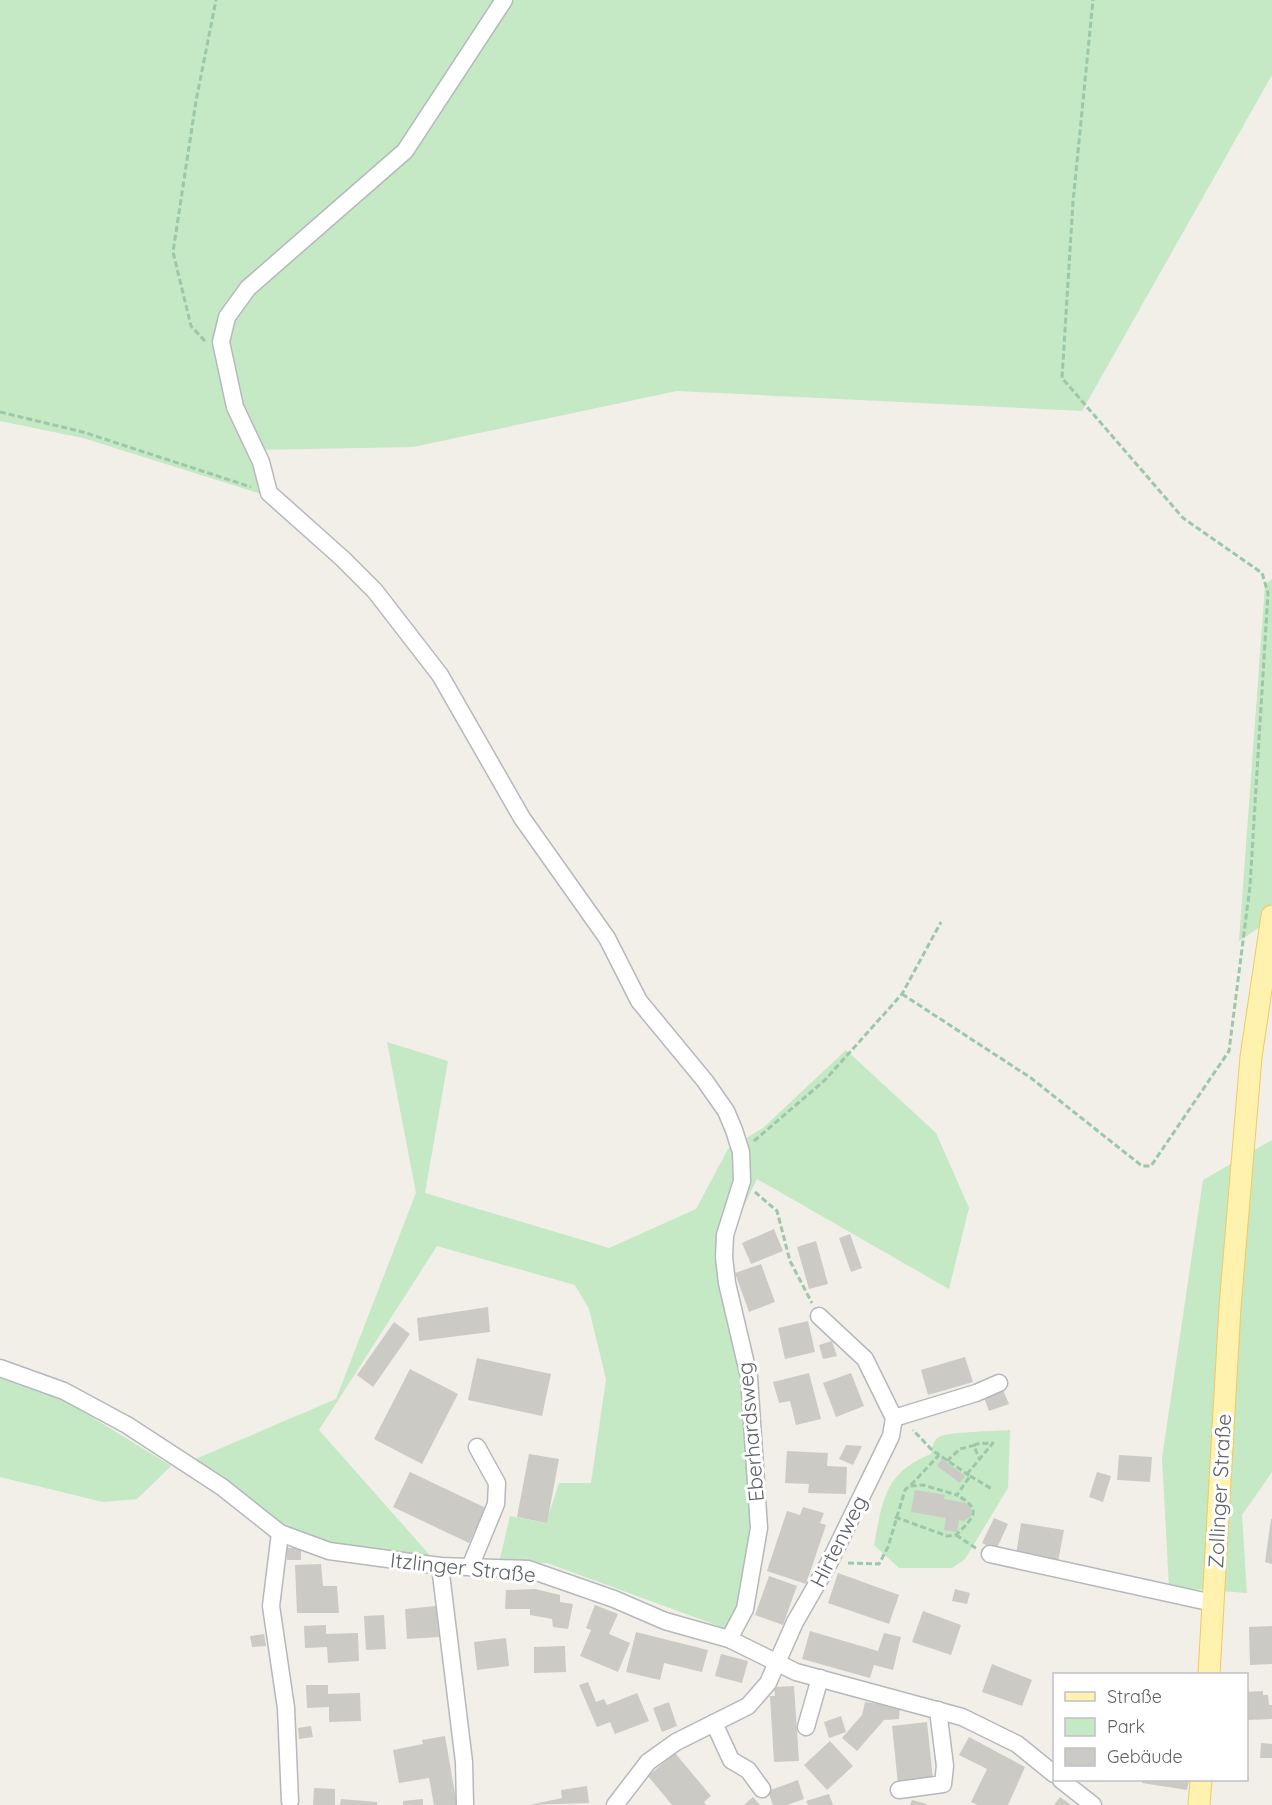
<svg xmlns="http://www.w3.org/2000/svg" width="1272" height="1805" viewBox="0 0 1272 1805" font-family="Quicksand,sans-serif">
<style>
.green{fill:#c5e8c5}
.building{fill:#cccac5}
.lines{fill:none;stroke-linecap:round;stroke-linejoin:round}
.minor-casing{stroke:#b5b8bc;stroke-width:19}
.major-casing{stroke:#f2c960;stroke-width:23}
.path{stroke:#9cc7a9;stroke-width:3;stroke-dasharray:6 3;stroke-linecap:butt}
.minor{stroke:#fff;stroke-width:16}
.major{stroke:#fff2af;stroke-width:21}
.labels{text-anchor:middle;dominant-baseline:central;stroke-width:6;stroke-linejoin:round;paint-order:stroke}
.street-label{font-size:21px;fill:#5f6368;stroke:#fff}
</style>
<rect width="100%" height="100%" fill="#f1efe8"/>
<g class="green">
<polygon points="0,0 1272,0 1272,75 1082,411 677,391 413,447 254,450 268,496 83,438 0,421"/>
<polygon points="1272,579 1272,919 1239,941 1265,585"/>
<polygon points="387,1042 448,1061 425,1193 609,1248 696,1209 728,1149 763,1128 846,1050 936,1133 969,1208 949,1289 757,1179 730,1235 714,1256 741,1378 750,1527 743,1603 727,1629 547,1563 499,1563 510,1516 546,1523 559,1483 591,1483 606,1379 589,1309 575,1285 437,1246 319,1430 435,1561 305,1550 186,1463 336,1399 416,1193"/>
<polygon points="1272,1140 1272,1472 1242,1515 1247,1593 1169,1587 1162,1458 1203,1180"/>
<polygon points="0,1377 66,1401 171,1466 137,1499 103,1502 0,1477"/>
<path d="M1010 1430 1008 1488 965 1559 952 1568H899L874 1545C883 1500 884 1473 931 1454 932 1447 933 1441 939 1437 945 1432 998 1431 1010 1430Z"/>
</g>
<g class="building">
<polygon points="774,1229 783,1251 751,1264 742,1243"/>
<polygon points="850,1234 862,1268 851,1272 839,1238"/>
<polygon points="816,1241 828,1284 809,1289 797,1247"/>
<polygon points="761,1264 775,1302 749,1312 735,1273"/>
<polygon points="488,1307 490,1332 419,1341 417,1318"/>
<polygon points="808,1321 815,1352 785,1359 778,1328"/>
<polygon points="394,1322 410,1334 373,1387 357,1375"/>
<polygon points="832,1341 837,1356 823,1359 819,1345"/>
<polygon points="965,1357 973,1382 928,1395 921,1370"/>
<polygon points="477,1358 551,1374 542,1416 468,1400"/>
<polygon points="410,1369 458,1394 422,1464 374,1439"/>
<polygon points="809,1373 821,1419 796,1425 790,1401 779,1403 773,1382"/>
<polygon points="851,1373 864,1406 836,1417 823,1383"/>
<polygon points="1002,1388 1009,1404 989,1411 983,1395"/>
<polygon points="846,1445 862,1446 853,1465 839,1459"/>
<polygon points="787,1451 828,1453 827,1466 847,1467 846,1494 808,1493 809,1484 785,1483"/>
<polygon points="529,1454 559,1459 547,1523 517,1517"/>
<polygon points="1119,1455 1152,1457 1150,1482 1117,1480"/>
<polygon points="942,1459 965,1476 960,1483 937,1466"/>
<polygon points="410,1472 486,1508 469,1543 393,1507"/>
<polygon points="1097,1472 1111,1476 1103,1502 1089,1497"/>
<polygon points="915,1490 945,1495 944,1499 966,1503 971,1508 971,1516 964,1521 959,1520 957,1532 944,1530 946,1518 911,1512"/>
<polygon points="803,1507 824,1513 820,1523 826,1525 806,1584 767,1571 787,1511 800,1515"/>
<polygon points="994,1518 1008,1524 996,1550 982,1543"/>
<polygon points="1271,1519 1272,1519 1272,1564 1265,1562"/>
<polygon points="1021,1523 1064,1530 1058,1562 1016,1555"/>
<rect x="287" y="1548" width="14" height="12"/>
<polygon points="321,1564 323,1586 337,1586 339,1613 297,1613 295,1565"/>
<polygon points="838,1573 899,1595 889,1624 828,1603"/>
<polygon points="769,1576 797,1586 783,1625 755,1615"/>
<polygon points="535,1589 560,1595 560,1602 573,1604 568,1629 553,1627 552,1619 530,1615 530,1609 505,1609 506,1590"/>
<polygon points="955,1589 970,1593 967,1604 952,1601"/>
<polygon points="595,1605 618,1614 609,1634 630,1643 618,1672 580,1656 591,1630 586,1628"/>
<polygon points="436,1606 439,1637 407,1639 405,1609"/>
<polygon points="923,1611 961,1625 951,1655 912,1642"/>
<polygon points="384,1615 386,1649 366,1650 364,1616"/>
<polygon points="326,1625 326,1634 358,1633 359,1661 328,1663 327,1647 305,1648 304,1626"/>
<polygon points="1272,1626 1272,1664 1250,1665 1249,1627"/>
<polygon points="810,1631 878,1651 884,1633 901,1637 893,1670 874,1665 870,1678 802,1659"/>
<polygon points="636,1632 708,1650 702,1672 664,1663 660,1680 626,1672"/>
<polygon points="264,1634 266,1646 252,1647 250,1636"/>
<polygon points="506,1638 509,1666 477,1670 474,1642"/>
<polygon points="565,1646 566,1672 534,1673 534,1647"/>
<polygon points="721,1654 748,1661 742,1683 715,1676"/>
<polygon points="992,1664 1032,1680 1022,1706 982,1692"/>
<polygon points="588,1682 596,1702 604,1699 607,1705 637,1693 649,1721 615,1734 610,1722 597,1727 579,1685"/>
<polygon points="306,1685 328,1685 328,1694 360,1693 361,1721 329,1722 329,1707 307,1708"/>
<polygon points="794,1686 799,1761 774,1762 770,1696 775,1696 774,1687"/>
<polygon points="1263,1691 1263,1695 1268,1695 1269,1705 1272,1705 1272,1719 1246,1720 1246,1692"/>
<polygon points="669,1702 677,1726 662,1732 653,1708"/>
<polygon points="865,1702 900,1707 899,1719 884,1720 857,1751 842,1738 862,1715"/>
<polygon points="841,1716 846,1732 829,1738 824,1722"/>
<polygon points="927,1722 933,1780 898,1784 892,1726"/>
<polygon points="311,1726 313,1737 299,1739 298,1728"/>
<polygon points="445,1736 457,1805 434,1805 429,1778 399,1783 393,1750 423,1744 422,1740"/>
<polygon points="969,1737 1025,1767 1008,1805 978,1805 971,1802 987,1769 959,1755"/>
<polygon points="830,1741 853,1766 827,1790 804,1765"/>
<polygon points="1261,1743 1272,1744 1272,1758 1260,1758"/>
<polygon points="675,1753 711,1796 704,1802 706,1805 672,1805 648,1776"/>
<polygon points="798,1780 804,1799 787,1805 773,1805 768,1791"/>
<polygon points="1142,1780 1189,1780 1187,1790 1142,1783"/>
<polygon points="587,1786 589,1803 529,1805 562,1798 561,1790"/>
<polygon points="314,1788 335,1789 335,1805 313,1805"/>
<polygon points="829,1794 833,1805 808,1805 806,1801"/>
<polygon points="753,1797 760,1805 744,1805"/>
<polygon points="1060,1797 1071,1805 1054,1805"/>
<polygon points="341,1799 377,1802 377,1805 340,1805"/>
<polygon points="423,1799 423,1805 403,1805 403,1801"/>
<polygon points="912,1800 927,1804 927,1805 910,1805"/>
</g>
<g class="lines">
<g class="minor-casing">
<g id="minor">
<polyline points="504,0 405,151 248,288 227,317 221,342 235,407 261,462 269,493 343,559 375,591 440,675 522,818 607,938 639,1001 705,1081 726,1111 734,1130 741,1152 742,1181 725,1235 724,1257 727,1283 749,1377 759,1528 745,1609 729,1639"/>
<polyline points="0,1368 64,1391 127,1425 222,1487 280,1533 329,1551 440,1566 528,1569 614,1599 665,1621 729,1639 796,1672 962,1717 1017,1744 1054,1774"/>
<polyline points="894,1418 976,1393 999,1383"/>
<polyline points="280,1533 271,1606 286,1708 290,1801"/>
<polyline points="990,1554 1213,1603"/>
<polyline points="440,1566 464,1762 465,1805"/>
<polyline points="470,1567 496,1504 497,1483 477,1447"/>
<polyline points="714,1723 731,1760 748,1770 762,1789"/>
<polyline points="806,1727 820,1678"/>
<polyline points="1061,1780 1093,1805"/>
<polyline points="899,1790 943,1784 945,1766 938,1710"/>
<polyline points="615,1805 648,1762 676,1742 748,1706 768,1683 795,1622 829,1563 891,1436 894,1418 865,1359 819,1316"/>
</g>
</g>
<g class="major-casing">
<g id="major">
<polyline points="1209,1674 1230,1307 1251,1057 1272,916"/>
<polyline points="1199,1805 1201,1780"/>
</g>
</g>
<g class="path">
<polyline points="205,341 191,326 173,252 196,101 216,0"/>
<polyline points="0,412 83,432 251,487"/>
<polyline points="902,994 1031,1078 1142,1166 1151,1166 1229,1051 1250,886 1268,593 1262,573 1183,518 1062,378 1073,202 1093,0"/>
<polyline points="754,1141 825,1080 902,994 941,922"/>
<polyline points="755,1192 777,1211 790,1261 812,1303"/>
<polyline points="947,1461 960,1449 975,1445"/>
<polyline points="967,1474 993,1443 976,1444 974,1446 979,1458"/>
<polyline points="970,1476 992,1489"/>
<polyline points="911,1485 939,1455"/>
<path d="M895 1517 947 1536 956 1535C974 1517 983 1510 957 1495"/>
<polyline points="956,1535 977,1549"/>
<polyline points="848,1563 879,1564 888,1547 905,1490 909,1486 923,1485 957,1495 970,1476 932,1450 913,1430"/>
</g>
<use href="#minor" class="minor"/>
<use href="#major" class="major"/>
</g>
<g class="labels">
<g class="street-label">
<text transform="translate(750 1432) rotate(-95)">Eberhardsweg</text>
<text transform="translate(1219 1491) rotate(-87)">Zollinger Straße</text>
<text transform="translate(838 1541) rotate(-63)">Hirtenweg</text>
<text transform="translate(463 1567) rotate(6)">Itzlinger Straße</text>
</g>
</g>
<rect x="1053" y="1673" width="195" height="108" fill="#ffffff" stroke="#bfc1c3" stroke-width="1.5"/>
<rect x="1065" y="1692" width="30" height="9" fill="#fff2af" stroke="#bfc1c3" stroke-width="1.5"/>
<text x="1107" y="1703" font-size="18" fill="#5f6368">Straße</text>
<rect x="1065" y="1718" width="30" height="18" fill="#c5e8c5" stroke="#bfc1c3" stroke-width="1.5"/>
<text x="1107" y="1733" font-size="18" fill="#5f6368">Park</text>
<rect x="1065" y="1748" width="30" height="18" fill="#cccac5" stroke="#bfc1c3" stroke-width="1.5"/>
<text x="1107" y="1763" font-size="18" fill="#5f6368">Gebäude</text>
</svg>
